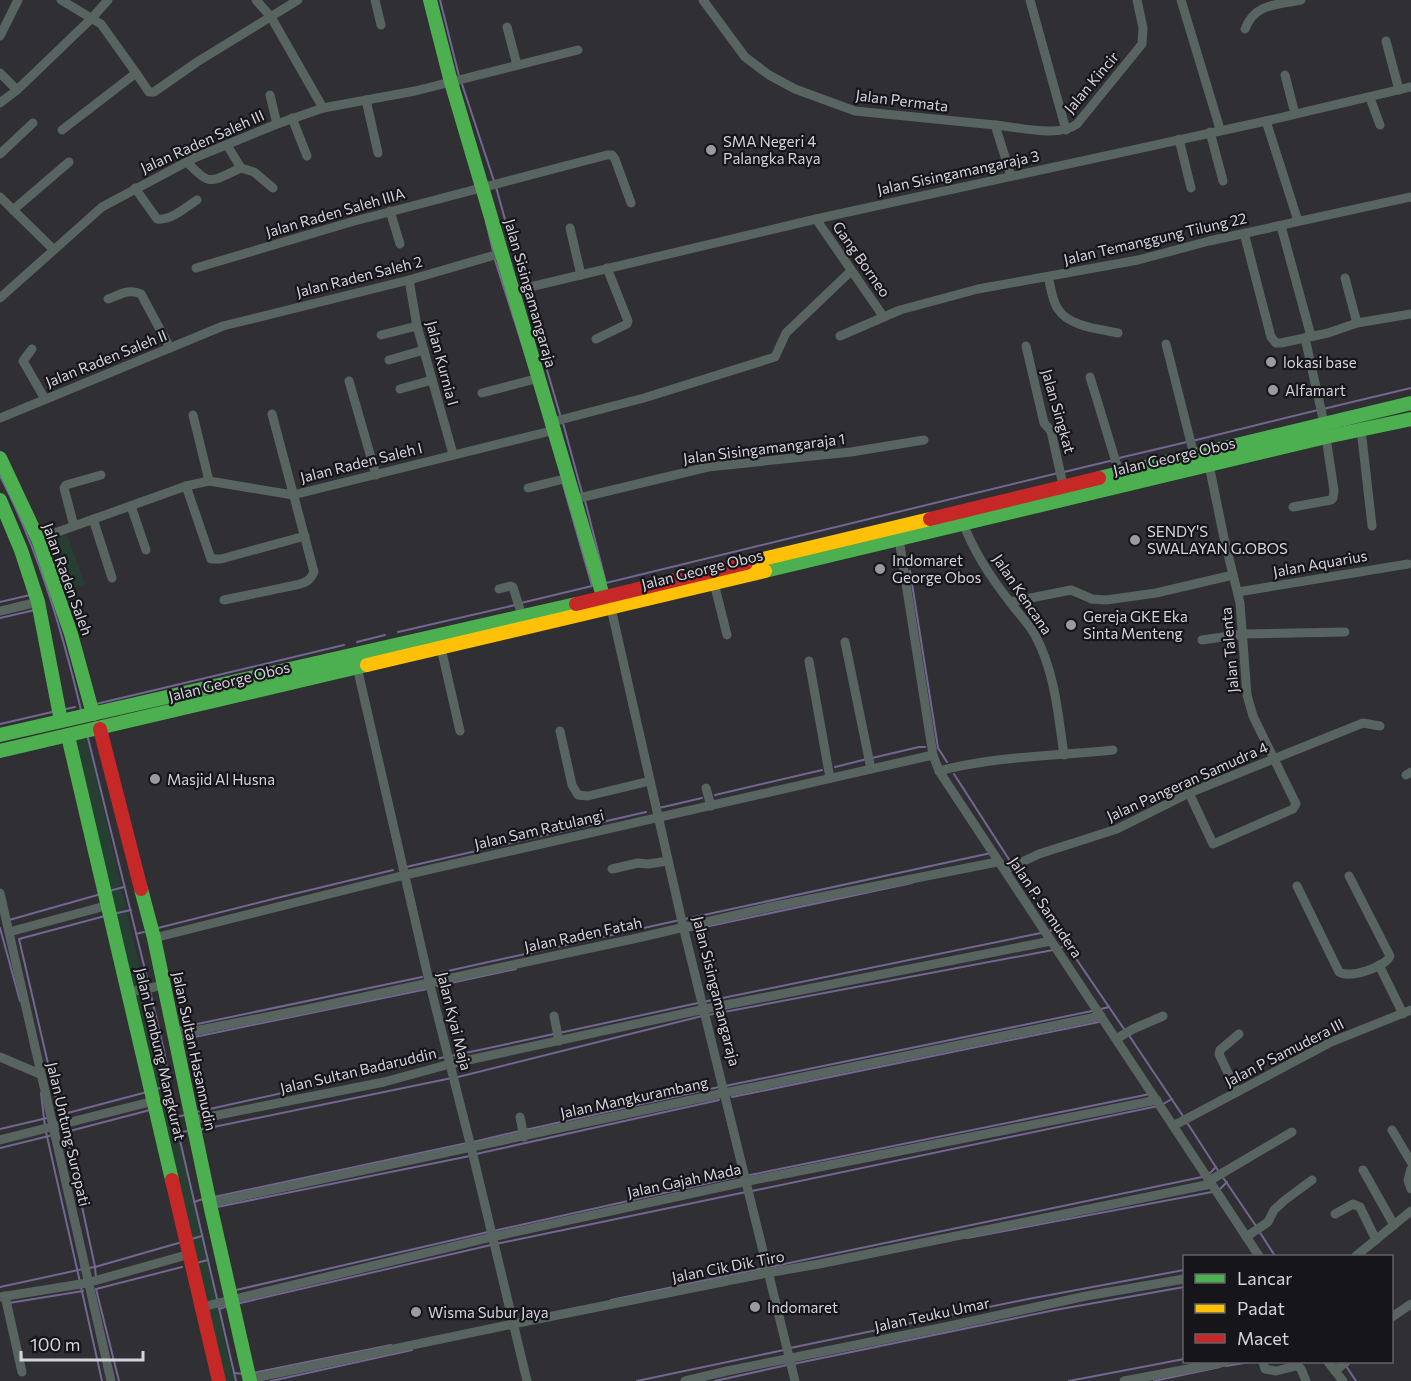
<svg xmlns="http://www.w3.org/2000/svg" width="1411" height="1381" viewBox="0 0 1411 1381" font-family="Commissioner,sans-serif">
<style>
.green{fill:#273f32}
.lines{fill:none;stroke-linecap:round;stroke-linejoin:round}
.stream{stroke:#736792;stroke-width:2}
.street{stroke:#58645f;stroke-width:9}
.fast{stroke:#4caf50;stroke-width:14}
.slow{stroke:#ffc107;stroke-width:14}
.jam{stroke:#c62828;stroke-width:14}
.poi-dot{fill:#9b9aa1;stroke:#16151a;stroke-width:2}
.labels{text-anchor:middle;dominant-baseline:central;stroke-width:4.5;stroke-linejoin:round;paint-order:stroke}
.street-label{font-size:15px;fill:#d5d4db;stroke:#16151a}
.poi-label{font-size:15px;fill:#d5d4db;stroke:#16151a;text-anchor:start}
</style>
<rect width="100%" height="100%" fill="#2f2f34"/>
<g class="green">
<polygon points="67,535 85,584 73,588 55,539"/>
<polygon points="87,737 234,1381 221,1381 73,741"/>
</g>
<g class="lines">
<g class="stream">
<polyline points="440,0 459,76"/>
<polyline points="461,81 494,181"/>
<polyline points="496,187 523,285"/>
<polyline points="486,222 493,251"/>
<polyline points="494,257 529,366"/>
<polyline points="524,291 561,418"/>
<polyline points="1323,409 1411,388"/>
<polyline points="563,423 582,493"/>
<polyline points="1192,441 1318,410"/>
<polyline points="1119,458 1187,442"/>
<polyline points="1064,472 1114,460"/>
<path d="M0 476C38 549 62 630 81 710"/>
<polyline points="585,501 606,583 1058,473"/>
<polyline points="910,571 938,748 947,762"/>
<polyline points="0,602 30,595"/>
<polyline points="521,603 592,586 562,481"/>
<polyline points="0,618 35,610"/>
<polyline points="398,632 515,605"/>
<polyline points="357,642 385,635"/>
<polyline points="96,704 344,645"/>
<polyline points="66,709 75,707"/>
<polyline points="0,724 52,712"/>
<polyline points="88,738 149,986"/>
<polyline points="872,758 919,747 925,747"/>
<polyline points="835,767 867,759"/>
<polyline points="954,774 1010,861 1003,864"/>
<polyline points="715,795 822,770"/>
<polyline points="659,808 702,798"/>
<polyline points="406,867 646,812"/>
<polyline points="1017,872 1124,1029"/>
<polyline points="109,891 124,887"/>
<polyline points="113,914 131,910"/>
<polyline points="105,916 19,939 60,1115 147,1092"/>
<polyline points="685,919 991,853"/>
<polyline points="9,920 101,894"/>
<polyline points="0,928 20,1001"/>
<polyline points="158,928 281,897 393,870"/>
<polyline points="686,931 912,883"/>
<polyline points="1047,932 1055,929"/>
<polyline points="136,934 144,932"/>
<polyline points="1059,949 1066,944"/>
<polyline points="434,974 680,920"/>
<polyline points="437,986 516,969"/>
<polyline points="150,991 164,1051 178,1132 217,1299"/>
<polyline points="703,1002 1041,933"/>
<polyline points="1101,1009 1109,1007"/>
<polyline points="708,1015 1053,950"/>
<polyline points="178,1028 422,977"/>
<polyline points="559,1033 698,1003"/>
<polyline points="1128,1034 1183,1116"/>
<polyline points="180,1040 427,989"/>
<polyline points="451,1056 554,1034"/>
<polyline points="458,1077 702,1016"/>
<polyline points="725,1086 1092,1011"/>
<polyline points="156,1089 170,1086"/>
<polyline points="41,1093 45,1127"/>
<polyline points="732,1097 1099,1022"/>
<polyline points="1163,1104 1172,1099"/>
<polyline points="161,1106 173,1103"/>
<polyline points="150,1110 66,1132 95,1267 182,1242"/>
<polyline points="196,1112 445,1057"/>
<polyline points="176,1117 185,1115"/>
<polyline points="1186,1121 1219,1172"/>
<polyline points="0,1129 47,1118"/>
<polyline points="199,1130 452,1078"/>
<polyline points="525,1130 719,1087"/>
<polyline points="46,1132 80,1282"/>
<polyline points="178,1132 190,1131"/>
<polyline points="473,1142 520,1131"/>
<polyline points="0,1148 53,1135"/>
<polyline points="476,1154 719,1100"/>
<polyline points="1210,1173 1216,1167"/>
<polyline points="750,1175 1150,1094"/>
<polyline points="1222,1176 1256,1226"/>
<polyline points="752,1191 1158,1106"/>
<polyline points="1218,1191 1227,1182"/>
<polyline points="214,1197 467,1143"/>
<polyline points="194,1202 203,1199"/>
<polyline points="217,1207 470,1156"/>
<polyline points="493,1231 736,1177"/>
<polyline points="1259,1231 1275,1256"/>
<polyline points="967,1238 1212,1192"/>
<polyline points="191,1239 202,1236"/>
<polyline points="496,1244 746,1192"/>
<polyline points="196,1263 208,1260"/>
<polyline points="770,1267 1202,1177"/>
<polyline points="89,1268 95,1267 96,1278"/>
<polyline points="0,1287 83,1269"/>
<polyline points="81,1287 102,1381"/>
<polyline points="236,1290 488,1232"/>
<polyline points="611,1300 764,1268"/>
<polyline points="9,1303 83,1291"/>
<polyline points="236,1304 491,1245"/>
<polyline points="219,1308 236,1381"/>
<polyline points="219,1309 228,1306"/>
<polyline points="790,1348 1028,1299 1184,1270"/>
<polyline points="793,1364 1055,1310 1184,1287"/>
<polyline points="1226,1366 1250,1362"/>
<polyline points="1346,1366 1356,1381"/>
<polyline points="234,1373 244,1374"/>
<polyline points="253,1373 391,1345"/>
<polyline points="119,1381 96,1289 182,1267"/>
<polyline points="271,1381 412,1350"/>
<polyline points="637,1381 784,1350"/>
<polyline points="715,1381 787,1365"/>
<polyline points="1069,1381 1184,1359"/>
<polyline points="1154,1381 1220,1367"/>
</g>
<g class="street">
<polyline points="61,0 101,24 136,73 62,130"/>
<polyline points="256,0 271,17 323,108"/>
<polyline points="375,0 381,25"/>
<polyline points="703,0 745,57 769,75 795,89 855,111 995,125"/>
<polyline points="1030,0 1066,130"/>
<polyline points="1181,0 1220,129"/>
<polyline points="507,27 517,65"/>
<path d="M1245 29C1255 3 1277 5 1301 0"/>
<polyline points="0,36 18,0"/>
<polyline points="1386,41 1399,90"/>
<polyline points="0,73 17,90"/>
<polyline points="136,73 149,92 154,92 197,62 298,0"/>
<polyline points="1285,75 1295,114"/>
<polyline points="270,95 277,124"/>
<polyline points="1370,98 1380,125"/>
<polyline points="366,100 378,153"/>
<polyline points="0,103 17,90 92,18 108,0"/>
<polyline points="292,118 307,156"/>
<polyline points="1266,121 1298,221"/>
<polyline points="1210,132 1223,181"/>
<polyline points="1179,139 1191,188"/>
<polyline points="0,154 33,123"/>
<path d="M187 162C211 188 211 181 241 168L227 145"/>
<polyline points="241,168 254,172 273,188"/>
<path d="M1011 176 995 125C1018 127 1059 138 1077 124L1142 44 1143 28 1137 0"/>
<path d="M135 188 157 219C171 221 186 207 197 200"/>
<polyline points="0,197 53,249"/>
<polyline points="13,210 69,162"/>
<polyline points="390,211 400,244"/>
<polyline points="816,219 883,316"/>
<polyline points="1281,226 1311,336"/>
<polyline points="570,228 581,275"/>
<polyline points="1244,233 1271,337 1276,343 1281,343 1328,333 1357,323 1411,314"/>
<polyline points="196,268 351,222 607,155 612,155 615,159 631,203"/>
<path d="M1048 277C1051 287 1052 301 1058 309 1069 327 1100 329 1118 333"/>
<polyline points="1345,278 1357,323"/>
<polyline points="409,280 417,326 453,454"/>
<polyline points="513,291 816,219 1266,121 1411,87"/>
<polyline points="0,298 102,207 194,158 277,124 323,108 415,91 578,50"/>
<path d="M108 299C119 295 130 288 141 294L170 348"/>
<polyline points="381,335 417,326"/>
<polyline points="840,336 900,310 978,289 1138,260 1209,241 1411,197"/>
<polyline points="1305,338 1324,423"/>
<polyline points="596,339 627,324 628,321 607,268"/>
<polyline points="1166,344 1194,455"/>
<polyline points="1026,346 1044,423 1051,431 1063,485"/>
<polyline points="32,349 23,361 45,399"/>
<polyline points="389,360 424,350"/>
<polyline points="1090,377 1119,472"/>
<polyline points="349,381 376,475"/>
<polyline points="400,389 432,380"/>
<polyline points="482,393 539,378"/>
<polyline points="193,415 209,481"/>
<polyline points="0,418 223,326 409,280 502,253"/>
<polyline points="552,422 644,398 775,357 786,333 851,271"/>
<polyline points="1361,429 1372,526"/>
<polyline points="186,486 211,559 221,559 305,536"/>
<polyline points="528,488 568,478"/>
<polyline points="575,499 708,467 851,452 924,440"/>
<polyline points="131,506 146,550"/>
<polyline points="1293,507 1331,500 1333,498 1334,491 1326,437"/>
<polyline points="93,519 112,578"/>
<path d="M963 523C974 552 991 578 1010 602 1018 613 1028 623 1035 635 1055 672 1058 714 1064 755"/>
<polyline points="74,526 64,488 66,485 101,475"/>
<polyline points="38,539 186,486 209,481 293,495 555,430"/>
<polyline points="899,539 933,755 939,771 1259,1256"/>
<polyline points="714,583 727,635"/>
<polyline points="499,589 510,586 513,587 522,616"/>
<polyline points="1238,592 1408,564"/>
<path d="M224 600 296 585C305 583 310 581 314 572L272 414"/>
<polyline points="1010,602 1071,590 1092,599 1106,600 1156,593 1233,575"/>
<polyline points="611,608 683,926 795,1381"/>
<polyline points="0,611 38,602"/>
<polyline points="1202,640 1243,634 1345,632"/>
<polyline points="845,642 871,769"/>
<polyline points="441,648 460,731"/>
<polyline points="809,661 830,778"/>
<polyline points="357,667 429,981 473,1155 527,1381"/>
<polyline points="560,731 572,785 578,795 588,796 650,781"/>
<path d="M939 771C995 756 1056 756 1113 750"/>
<polyline points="1406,775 1411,772"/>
<polyline points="706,788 711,806"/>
<polyline points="1189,793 1213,844 1293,809 1296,804 1253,716 1247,695 1240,603 1224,538 1209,465"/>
<polyline points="612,869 638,863 648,864 668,861"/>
<polyline points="1005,870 1039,854 1117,829 1189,793 1363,723 1380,726"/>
<path d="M1297 886 1339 972C1350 979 1385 967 1390 956L1349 876"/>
<polyline points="0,893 111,1381"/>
<polyline points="9,932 109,905"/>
<polyline points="154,938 405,875 933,755"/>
<polyline points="1379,965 1403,1014"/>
<polyline points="130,992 164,985"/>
<polyline points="554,1016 559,1041"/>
<polyline points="174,1035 317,1007 642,937 770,907 997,862"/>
<polyline points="1116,1039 1133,1029 1163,1016"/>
<polyline points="0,1057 40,1074 39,1070"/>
<polyline points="1237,1092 1219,1054 1220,1050 1239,1034"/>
<polyline points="520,1117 524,1137"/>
<polyline points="193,1120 384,1082 450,1064 705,1009 1051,941"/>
<polyline points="1173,1126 1331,1042 1411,1010"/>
<polyline points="1392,1130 1411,1162"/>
<polyline points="0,1140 154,1101"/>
<polyline points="1411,1169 1408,1180 1411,1189"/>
<polyline points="1363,1170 1394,1225"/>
<polyline points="1209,1181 1292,1132"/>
<polyline points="210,1203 724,1093 1101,1016"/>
<polyline points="1335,1214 1353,1204 1360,1207 1376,1240"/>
<polyline points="1246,1237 1268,1222 1274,1210 1285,1200 1312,1180"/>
<polyline points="1356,1256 1411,1211"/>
<polyline points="5,1296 22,1372"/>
<polyline points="0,1297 87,1283 190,1254"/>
<polyline points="202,1307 492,1237 744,1182 1157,1100"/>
<polyline points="1392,1317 1411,1304"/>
<polyline points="1263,1362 1265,1369 1276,1371 1296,1366"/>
<polyline points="1294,1362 1301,1369 1306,1381"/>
<polyline points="1328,1362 1343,1381"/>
<polyline points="1335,1371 1346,1362"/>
<polyline points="250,1379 513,1324 767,1273 819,1264 1211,1184"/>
<polyline points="685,1381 727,1371 945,1327 1086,1296 1184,1279"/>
<polyline points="1124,1381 1225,1362"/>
</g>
<g class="fast">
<polyline points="430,0 451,82 603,596"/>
<polyline points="0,458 38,539 71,634 93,714"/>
<polyline points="1099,478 1411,403"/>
<polyline points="0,500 21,550 38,602 61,721"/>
<polyline points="765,571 1326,437 1411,419"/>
<polyline points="0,735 576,604"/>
<polyline points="68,736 172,1180"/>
<polyline points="0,751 367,665"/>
<polyline points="141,889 154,938 211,1209 250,1381"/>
</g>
<g class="slow">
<polyline points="746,563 930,519"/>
<polyline points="367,665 765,571"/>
</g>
<g class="jam">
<polyline points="930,519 1099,478"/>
<polyline points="576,604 746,563"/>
<polyline points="100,729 141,889"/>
<polyline points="172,1180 219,1381"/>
</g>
</g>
<g class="poi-dot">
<circle cx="711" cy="150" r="6"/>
<circle cx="1271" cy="362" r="6"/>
<circle cx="1273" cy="390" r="6"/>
<circle cx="1135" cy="540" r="6"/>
<circle cx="880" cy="569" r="6"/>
<circle cx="1071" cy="625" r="6"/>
<circle cx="155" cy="779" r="6"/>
<circle cx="755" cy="1307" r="6"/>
<circle cx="416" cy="1312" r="6"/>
</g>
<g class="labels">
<g class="street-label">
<text transform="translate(1091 82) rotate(-50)">Jalan Kincir</text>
<text transform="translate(902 100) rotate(7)">Jalan Permata</text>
<text transform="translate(202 141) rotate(-24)">Jalan Raden Saleh III</text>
<text transform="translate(958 172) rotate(-12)">Jalan Sisingamangaraja 3</text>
<text transform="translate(335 212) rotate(-16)">Jalan Raden Saleh IIIA</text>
<text transform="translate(1155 238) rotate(-13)">Jalan Temanggung Tilung 22</text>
<text transform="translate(862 259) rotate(55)">Gang Borneo</text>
<text transform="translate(359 276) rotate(-14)">Jalan Raden Saleh 2</text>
<text transform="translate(531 293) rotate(74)">Jalan Sisingamangaraja</text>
<text transform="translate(106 358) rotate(-22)">Jalan Raden Saleh II</text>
<text transform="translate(443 363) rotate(75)">Jalan Kurnia I</text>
<text transform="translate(1059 411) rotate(74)">Jalan Singkat</text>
<text transform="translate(764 448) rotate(-7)">Jalan Sisingamangaraja 1</text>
<text transform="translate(1174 456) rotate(-13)">Jalan George Obos</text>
<text transform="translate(361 462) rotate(-14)">Jalan Raden Saleh I</text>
<text transform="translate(1320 563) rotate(-10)">Jalan Aquarius</text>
<text transform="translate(702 569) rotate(-14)">Jalan George Obos</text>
<text transform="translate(68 579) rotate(70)">Jalan Raden Saleh</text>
<text transform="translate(1023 594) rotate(56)">Jalan Kencana</text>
<text transform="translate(1229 650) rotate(-95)">Jalan Talenta</text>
<text transform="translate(229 681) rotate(-14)">Jalan George Obos</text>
<text transform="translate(1187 781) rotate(-24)">Jalan Pangeran Samudra 4</text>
<text transform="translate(539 829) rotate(-13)">Jalan Sam Ratulangi</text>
<text transform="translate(1046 907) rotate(56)">Jalan P. Samudera</text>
<text transform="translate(583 934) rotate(-12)">Jalan Raden Fatah</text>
<text transform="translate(717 991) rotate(76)">Jalan Sisingamangaraja</text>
<text transform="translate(455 1021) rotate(76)">Jalan Kyai Maja</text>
<text transform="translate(195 1051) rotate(78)">Jalan Sultan Hasannudin</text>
<text transform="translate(1284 1052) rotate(-27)">Jalan P Samudera III</text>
<text transform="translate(161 1054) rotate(77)">Jalan Lambung Mangkurat</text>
<text transform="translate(358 1070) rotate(-13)">Jalan Sultan Badaruddin</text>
<text transform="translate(634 1097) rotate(-12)">Jalan Mangkurambang</text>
<text transform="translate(69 1134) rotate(77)">Jalan Untung Suropati</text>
<text transform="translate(684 1180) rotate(-12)">Jalan Gajah Mada</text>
<text transform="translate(728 1266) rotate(-11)">Jalan Cik Dik Tiro</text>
<text transform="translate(932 1314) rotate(-12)">Jalan Teuku Umar</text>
</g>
<g class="poi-label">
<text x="723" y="141">SMA Negeri 4<tspan x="723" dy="17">Palangka Raya</tspan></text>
<text x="1283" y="362">lokasi base</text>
<text x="1285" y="390">Alfamart</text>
<text x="1147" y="531">SENDY'S<tspan x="1147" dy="17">SWALAYAN G.OBOS</tspan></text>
<text x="892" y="560">Indomaret<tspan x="892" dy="17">George Obos</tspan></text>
<text x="1083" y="616">Gereja GKE Eka<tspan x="1083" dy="17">Sinta Menteng</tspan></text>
<text x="167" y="779">Masjid Al Husna</text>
<text x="767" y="1307">Indomaret</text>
<text x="428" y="1312">Wisma Subur Jaya</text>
</g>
</g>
<rect x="1183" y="1255" width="210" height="108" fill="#16151a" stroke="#626167" stroke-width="1.5"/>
<rect x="1195" y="1274" width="30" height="9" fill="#4caf50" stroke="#626167" stroke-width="1.5"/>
<text x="1237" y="1285" font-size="18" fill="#d5d4db">Lancar</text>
<rect x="1195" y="1304" width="30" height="9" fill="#ffc107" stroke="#626167" stroke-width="1.5"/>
<text x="1237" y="1315" font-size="18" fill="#d5d4db">Padat</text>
<rect x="1195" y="1334" width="30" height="9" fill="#c62828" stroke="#626167" stroke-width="1.5"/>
<text x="1237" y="1345" font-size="18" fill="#d5d4db">Macet</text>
<path d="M21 1351v9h122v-9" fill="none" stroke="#d5d4db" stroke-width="3"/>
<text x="30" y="1351" font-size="18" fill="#d5d4db" stroke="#16151a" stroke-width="4.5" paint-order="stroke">100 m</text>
</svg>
